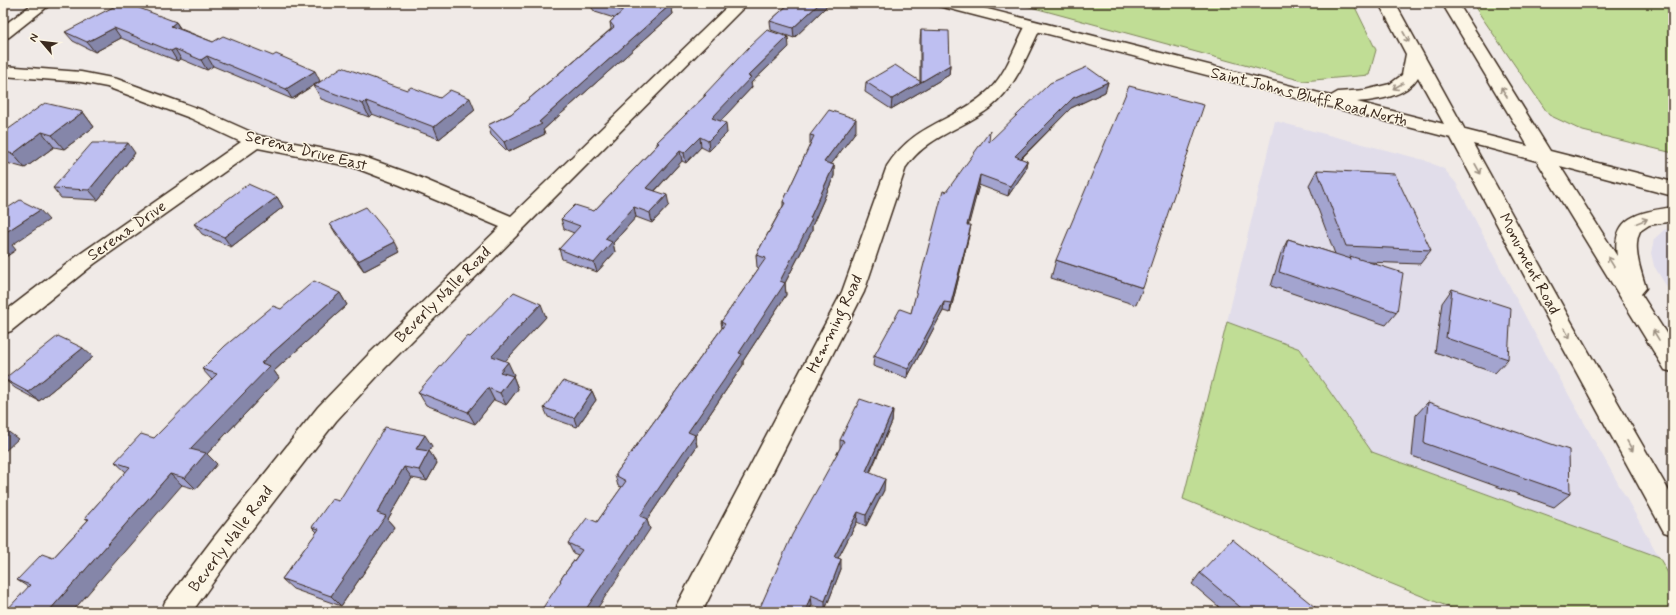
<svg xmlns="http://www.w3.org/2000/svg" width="1676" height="615" viewBox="0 0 1676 615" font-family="Mynerve,sans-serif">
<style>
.built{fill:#e1ddea}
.green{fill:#c0dd95;stroke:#7e845a}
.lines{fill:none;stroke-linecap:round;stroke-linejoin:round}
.minor-casing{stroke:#3b2a1e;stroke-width:3}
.major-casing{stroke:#3b2a1e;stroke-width:3}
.minor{fill:#fcf5e5;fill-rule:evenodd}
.major{fill:#fcf5e5;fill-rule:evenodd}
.wall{fill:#a3a4cf;stroke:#3b2a1e}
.shaded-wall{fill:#8586a9;stroke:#3b2a1e}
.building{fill:#bebff1;stroke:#3b2a1e}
.oneway{stroke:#9c9082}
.labels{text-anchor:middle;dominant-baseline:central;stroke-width:3;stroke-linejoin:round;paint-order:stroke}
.street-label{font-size:16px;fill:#3b2a1e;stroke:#fcf5e5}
</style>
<rect width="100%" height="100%" fill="#f0eae7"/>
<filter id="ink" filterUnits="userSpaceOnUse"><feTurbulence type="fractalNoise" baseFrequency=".025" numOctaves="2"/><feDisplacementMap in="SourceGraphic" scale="8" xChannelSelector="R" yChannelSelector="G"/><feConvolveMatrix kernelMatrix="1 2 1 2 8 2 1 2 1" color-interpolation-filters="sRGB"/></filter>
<g filter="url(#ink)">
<g class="built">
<polygon points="1275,121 1424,160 1444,169 1456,183 1530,325 1659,557 1372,452 1300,349 1227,322"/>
<polygon points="1673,227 1673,297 1654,266 1651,253 1654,239 1664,230"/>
</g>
<g class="green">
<polygon points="1016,3 1353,3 1376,50 1369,75 1303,81"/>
<polygon points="1472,3 1673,3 1673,153 1583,131 1549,115"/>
<polygon points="1227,322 1300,349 1372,452 1659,557 1673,582 1673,612 1461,612 1183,499"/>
</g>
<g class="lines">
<g class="minor-casing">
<g id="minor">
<polygon points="34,3 52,3 9,37 3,39 3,26"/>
<polygon points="731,3 748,3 385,368 336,421 233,554 192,612 161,612 165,602 215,536 318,407 369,354 500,227 400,185 353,167 258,148 94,264 11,331 3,334 3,313 80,254 241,142 190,118 107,87 81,82 3,76 3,66 81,72 117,79 202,110 260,136 364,157 414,175 511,216"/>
<path d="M1033 22 1039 24 1041 27C1027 55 1016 87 991 107 963 129 927 136 906 167L864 292 702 612H673L842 292 887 166C915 122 955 122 989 90 1006 74 1014 48 1025 27L1027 24Z"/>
</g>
</g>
<g class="major-casing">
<path id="major" d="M937 3H964L1331 96 1338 92 1365 90 1390 84 1402 75 1406 54 1379 3H1395L1465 130 1528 146 1442 3H1458L1550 151 1673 182V196L1560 166 1617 256C1611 215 1642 212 1673 207V221L1649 225 1640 231C1632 248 1641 271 1646 288L1641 294 1673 344V372L1665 370 1537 161 1473 144 1572 323 1673 498V535L1664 532 1556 335 1451 138 939 6ZM1418 77 1444 124 1357 102C1378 100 1406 97 1418 77Z"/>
</g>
<use href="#minor" class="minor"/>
<use href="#major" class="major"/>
</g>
<g class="wall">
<polygon points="588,3 668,3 671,4 673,14 543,130 545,134 508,152 491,135 488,125 511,114 611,29 610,22 614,18 595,12"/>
<polygon points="790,3 826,3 826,7 794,38 771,30 770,21"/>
<polygon points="176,22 181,29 213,42 320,81 292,99 213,66 207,70 181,59 177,61 121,38 95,52 73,41 65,32"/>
<polygon points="921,30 950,65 949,75 891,109 865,92 866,82 920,81 920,40"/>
<polygon points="789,47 751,83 752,87 720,121 727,133 709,151 701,147 686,163 682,161 655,191 669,205 652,223 636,217 613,243 615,252 597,272 562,259 559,249 574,233 564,229 561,219 594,211 657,145 657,142 704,97 704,95"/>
<polygon points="1108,82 1105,92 1071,108 1021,159 1027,161 1025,171 1008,196 979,185 968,225 969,235 950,313 943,311 907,378 873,366 874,356 911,313 946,192 989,142"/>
<polygon points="314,86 407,90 440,98 475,110 439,139 372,114 369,117 321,99"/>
<polygon points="83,112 94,127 64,149 54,147 25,168 3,162 3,133"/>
<polygon points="856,131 831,164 834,165 834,176 812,226 812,231 785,283 786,295 743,361 743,365 695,436 697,446 647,520 650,529 561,582 560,580 578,555 573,553 568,543 597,522 622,487 618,486 615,475 722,328 721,322 759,268 757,267 756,255 783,206 783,202 810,145 810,135"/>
<polygon points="135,153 98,200 61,198 53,188"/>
<polygon points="1317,170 1431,250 1420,264 1367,262 1397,312 1386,325 1271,286 1281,253 1288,239 1335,254 1309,185"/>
<polygon points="277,197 283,207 231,247 202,234 194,224"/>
<polygon points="330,224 400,252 364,271 336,234"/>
<polygon points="1056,260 1143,288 1136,305 1051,278"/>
<polygon points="1673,274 1673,283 1668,280"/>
<polygon points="1452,289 1508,359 1495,373 1435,352 1442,303"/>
<polygon points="340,293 347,305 274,371 279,378 207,454 217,464 196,489 182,485 28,587 17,580 53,558 88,520 85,518 126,472 115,462 154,438 212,380 202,369 281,309"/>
<polygon points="546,317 505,361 514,375 513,376 518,389 506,405 494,400 475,424 426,405 418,392 470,337"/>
<polygon points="93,357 39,401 15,388 4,379"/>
<polygon points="592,391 596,400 577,427 548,417 544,408"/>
<polygon points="1428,402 1570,494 1554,507 1412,456 1416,415"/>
<polygon points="893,410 892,422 870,473 884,490 866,526 857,522 838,558 841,569 825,610 812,605 758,612 840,448 840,440"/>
<polygon points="432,446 429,451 437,463 427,481 412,478 388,519 395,527 341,606 293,589 282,579 317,532 312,527 339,501"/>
<polygon points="1200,573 1321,612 1225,612 1192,584"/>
</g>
<g class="shaded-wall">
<polygon points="820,3 826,3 826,7 794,38 793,28"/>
<polygon points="671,4 673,14 543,130 545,134 508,152 504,142 539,122"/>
<polygon points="176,22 182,32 171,26"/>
<polygon points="114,28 121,38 95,52 87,42"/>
<polygon points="788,37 789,47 751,83 752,87 714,128 712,118 748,76"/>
<polygon points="175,49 181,59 177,61 171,51"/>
<polygon points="207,56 213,66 207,70 201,60"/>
<polygon points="950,65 949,75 891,109 892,99"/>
<polygon points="315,71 320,81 292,99 286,89"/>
<polygon points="1108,82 1105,92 1071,108 1013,166 1015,156 1073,98"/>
<polygon points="470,98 475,110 439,139 434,127"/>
<polygon points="366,101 372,114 369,117 363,104"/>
<polygon points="83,112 94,127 64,149 52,135"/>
<polygon points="856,119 856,131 824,174 824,162"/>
<polygon points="726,123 727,133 709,151 708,141"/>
<polygon points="42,132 54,147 25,168 13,154"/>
<polygon points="700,137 701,147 686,163 684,153"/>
<polygon points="128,143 135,153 98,200 89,190"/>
<polygon points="680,151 682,161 648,198 646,188"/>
<polygon points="1027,161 1025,171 1008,196 1010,186"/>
<polygon points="834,165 834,176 812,226 812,231 785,283 786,295 743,361 743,365 695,436 697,446 647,520 650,529 595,612 584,612 640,516 688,432 739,353 780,281 810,218"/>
<polygon points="980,175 979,185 966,235 967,225"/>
<polygon points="667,195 669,205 652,223 650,213"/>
<polygon points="277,197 283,207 231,247 224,237"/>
<polygon points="634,207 636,217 613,243 615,252 597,272 594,263 605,239"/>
<polygon points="40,210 49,220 12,245 16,250 3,259 3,234"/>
<polygon points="971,225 969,235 950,313 951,303"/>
<polygon points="395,242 400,252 364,271 358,261"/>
<polygon points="340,293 347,305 274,371 279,378 207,454 217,464 196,489 185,478 190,449 261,363"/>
<polygon points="944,302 943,311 907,378 908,369"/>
<polygon points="541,304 546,317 498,369 492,356"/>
<polygon points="83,348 93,357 39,401 28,392"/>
<polygon points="508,362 514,375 506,384 500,372"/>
<polygon points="513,376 518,389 506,405 500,393"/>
<polygon points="488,388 494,400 475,424 468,412"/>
<polygon points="592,391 596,400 577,427 574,418"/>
<polygon points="893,410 892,422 865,482 866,471"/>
<polygon points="6,430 18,439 3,453 3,433"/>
<polygon points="425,435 432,446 424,460 416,449"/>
<polygon points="429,451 437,463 427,481 419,470"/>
<polygon points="404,467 412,478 388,519 395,527 341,606 331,596 377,513"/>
<polygon points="170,474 182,485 72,612 48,612"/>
<polygon points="885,479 884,490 866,526 866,515"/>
<polygon points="858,512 857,522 834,566 834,557"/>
<polygon points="841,559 841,569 825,610 825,601"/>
<polygon points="811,595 812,605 809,612 805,612"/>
</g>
<g class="building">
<polygon points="121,3 126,3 176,22 171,26 213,42 223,36 273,56 276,54 315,71 286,89 207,56 201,60 175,49 171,51 114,28 87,42 65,32"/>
<polygon points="595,3 668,3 671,4 539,122 542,124 504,142 488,125 511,114 614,27 610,22 623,11"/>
<polygon points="790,3 820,3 793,28 770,21"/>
<polygon points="767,30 788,37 748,76 751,77 712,118 726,123 708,141 700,137 684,153 680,151 646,188 667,195 650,213 634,207 605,239 612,242 594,263 559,249 580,226 561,219 575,205 594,211 659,143 657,142 706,95 704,95 749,47"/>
<polygon points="921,30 949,31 950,65 892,99 866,82 895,65 921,82"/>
<polygon points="342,67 407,90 411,87 440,98 450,90 470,98 434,127 366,101 363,104 314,86"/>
<polygon points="1087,67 1108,82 1073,98 1015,156 1027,161 1010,186 980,175 967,225 971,225 951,303 944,302 908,369 874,356 900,309 911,313 943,191 946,192 990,131 989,142 1050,83"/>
<polygon points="1129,86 1204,105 1143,288 1056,260"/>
<polygon points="45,103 83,112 52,135 42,132 13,154 3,151 3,133"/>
<polygon points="829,110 856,119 824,162 834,165 810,218 812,219 780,281 785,283 739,353 742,354 688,432 695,435 640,516 647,519 584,612 540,612 561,581 560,580 582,550 568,543 587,518 597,522 626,481 615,475 725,324 721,322 766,258 756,255 785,203 783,202 814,136 810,135"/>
<polygon points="92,143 128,143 89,190 53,188"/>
<polygon points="1317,170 1395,174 1431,250 1346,246"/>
<polygon points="248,184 277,197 224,237 194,224"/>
<polygon points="20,200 40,210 3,234 3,211"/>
<polygon points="366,207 395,242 358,261 330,224"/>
<polygon points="3,238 7,240 3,242"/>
<polygon points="1288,239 1351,259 1350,256 1403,273 1397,312 1279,272"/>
<polygon points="314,281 340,293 261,363 270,366 190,449 206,453 185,478 170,474 48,612 5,612 30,585 17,580 42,554 53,558 89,519 85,518 130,467 115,462 141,434 154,438 217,374 202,369 225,346 273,306 281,309"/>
<polygon points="1452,289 1511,308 1508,359 1446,338"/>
<polygon points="514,292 541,304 492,356 508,362 500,372 513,376 500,393 488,388 468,412 418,392 467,336 470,337"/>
<polygon points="58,336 83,348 28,392 4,379"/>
<polygon points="563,381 592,391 574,418 544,408"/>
<polygon points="860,399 893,410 866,471 885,479 866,515 858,512 834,557 841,559 825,601 811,595 805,612 758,612 792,535 844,441 840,440"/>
<polygon points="1428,402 1569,450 1570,494 1424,443"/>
<polygon points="385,427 425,435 416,449 429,451 419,470 404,467 377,513 386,516 331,596 282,579 319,529 312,527 332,499 339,501"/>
<polygon points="3,429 6,430 3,433"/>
<polygon points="1232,539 1321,612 1246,612 1200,573"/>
</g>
<defs><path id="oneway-shaft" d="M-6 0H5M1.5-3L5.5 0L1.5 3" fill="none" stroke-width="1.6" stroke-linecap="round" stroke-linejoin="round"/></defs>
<g class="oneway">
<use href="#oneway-shaft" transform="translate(1406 37) rotate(61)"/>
<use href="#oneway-shaft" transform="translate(1398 86) rotate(150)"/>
<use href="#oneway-shaft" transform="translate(1504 92) rotate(-121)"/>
<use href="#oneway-shaft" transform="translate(1478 169) rotate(61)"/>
<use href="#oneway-shaft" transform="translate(1642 221) rotate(-21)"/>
<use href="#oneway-shaft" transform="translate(1611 262) rotate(-122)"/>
<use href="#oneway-shaft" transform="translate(1567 333) rotate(61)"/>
<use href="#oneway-shaft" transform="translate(1656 335) rotate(-121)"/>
<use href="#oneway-shaft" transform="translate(1630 446) rotate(61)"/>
</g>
</g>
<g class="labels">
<g class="street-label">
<text transform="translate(1309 97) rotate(14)">Saint Johns Bluff Road North</text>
<text transform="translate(306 151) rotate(14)">Serena Drive East</text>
<text transform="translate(127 231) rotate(-35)">Serena Drive</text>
<text transform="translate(1529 264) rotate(62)">Monument Road</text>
<text transform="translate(443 295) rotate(-45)">Beverly Nalle Road</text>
<text transform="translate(835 324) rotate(-64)">Hemming Road</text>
<text transform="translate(231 539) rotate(-53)">Beverly Nalle Road</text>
</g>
</g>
<rect width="1676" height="615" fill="none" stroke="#fcf5e5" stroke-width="16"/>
<rect x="8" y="8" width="1660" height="599" fill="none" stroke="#3b2a1e" stroke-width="1.5" filter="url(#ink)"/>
<g transform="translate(42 42) rotate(298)" stroke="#fcf5e5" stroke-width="3" paint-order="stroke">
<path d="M0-3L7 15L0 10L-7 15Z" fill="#3b2a1e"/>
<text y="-6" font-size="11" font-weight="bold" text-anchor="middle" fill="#3b2a1e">N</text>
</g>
</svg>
